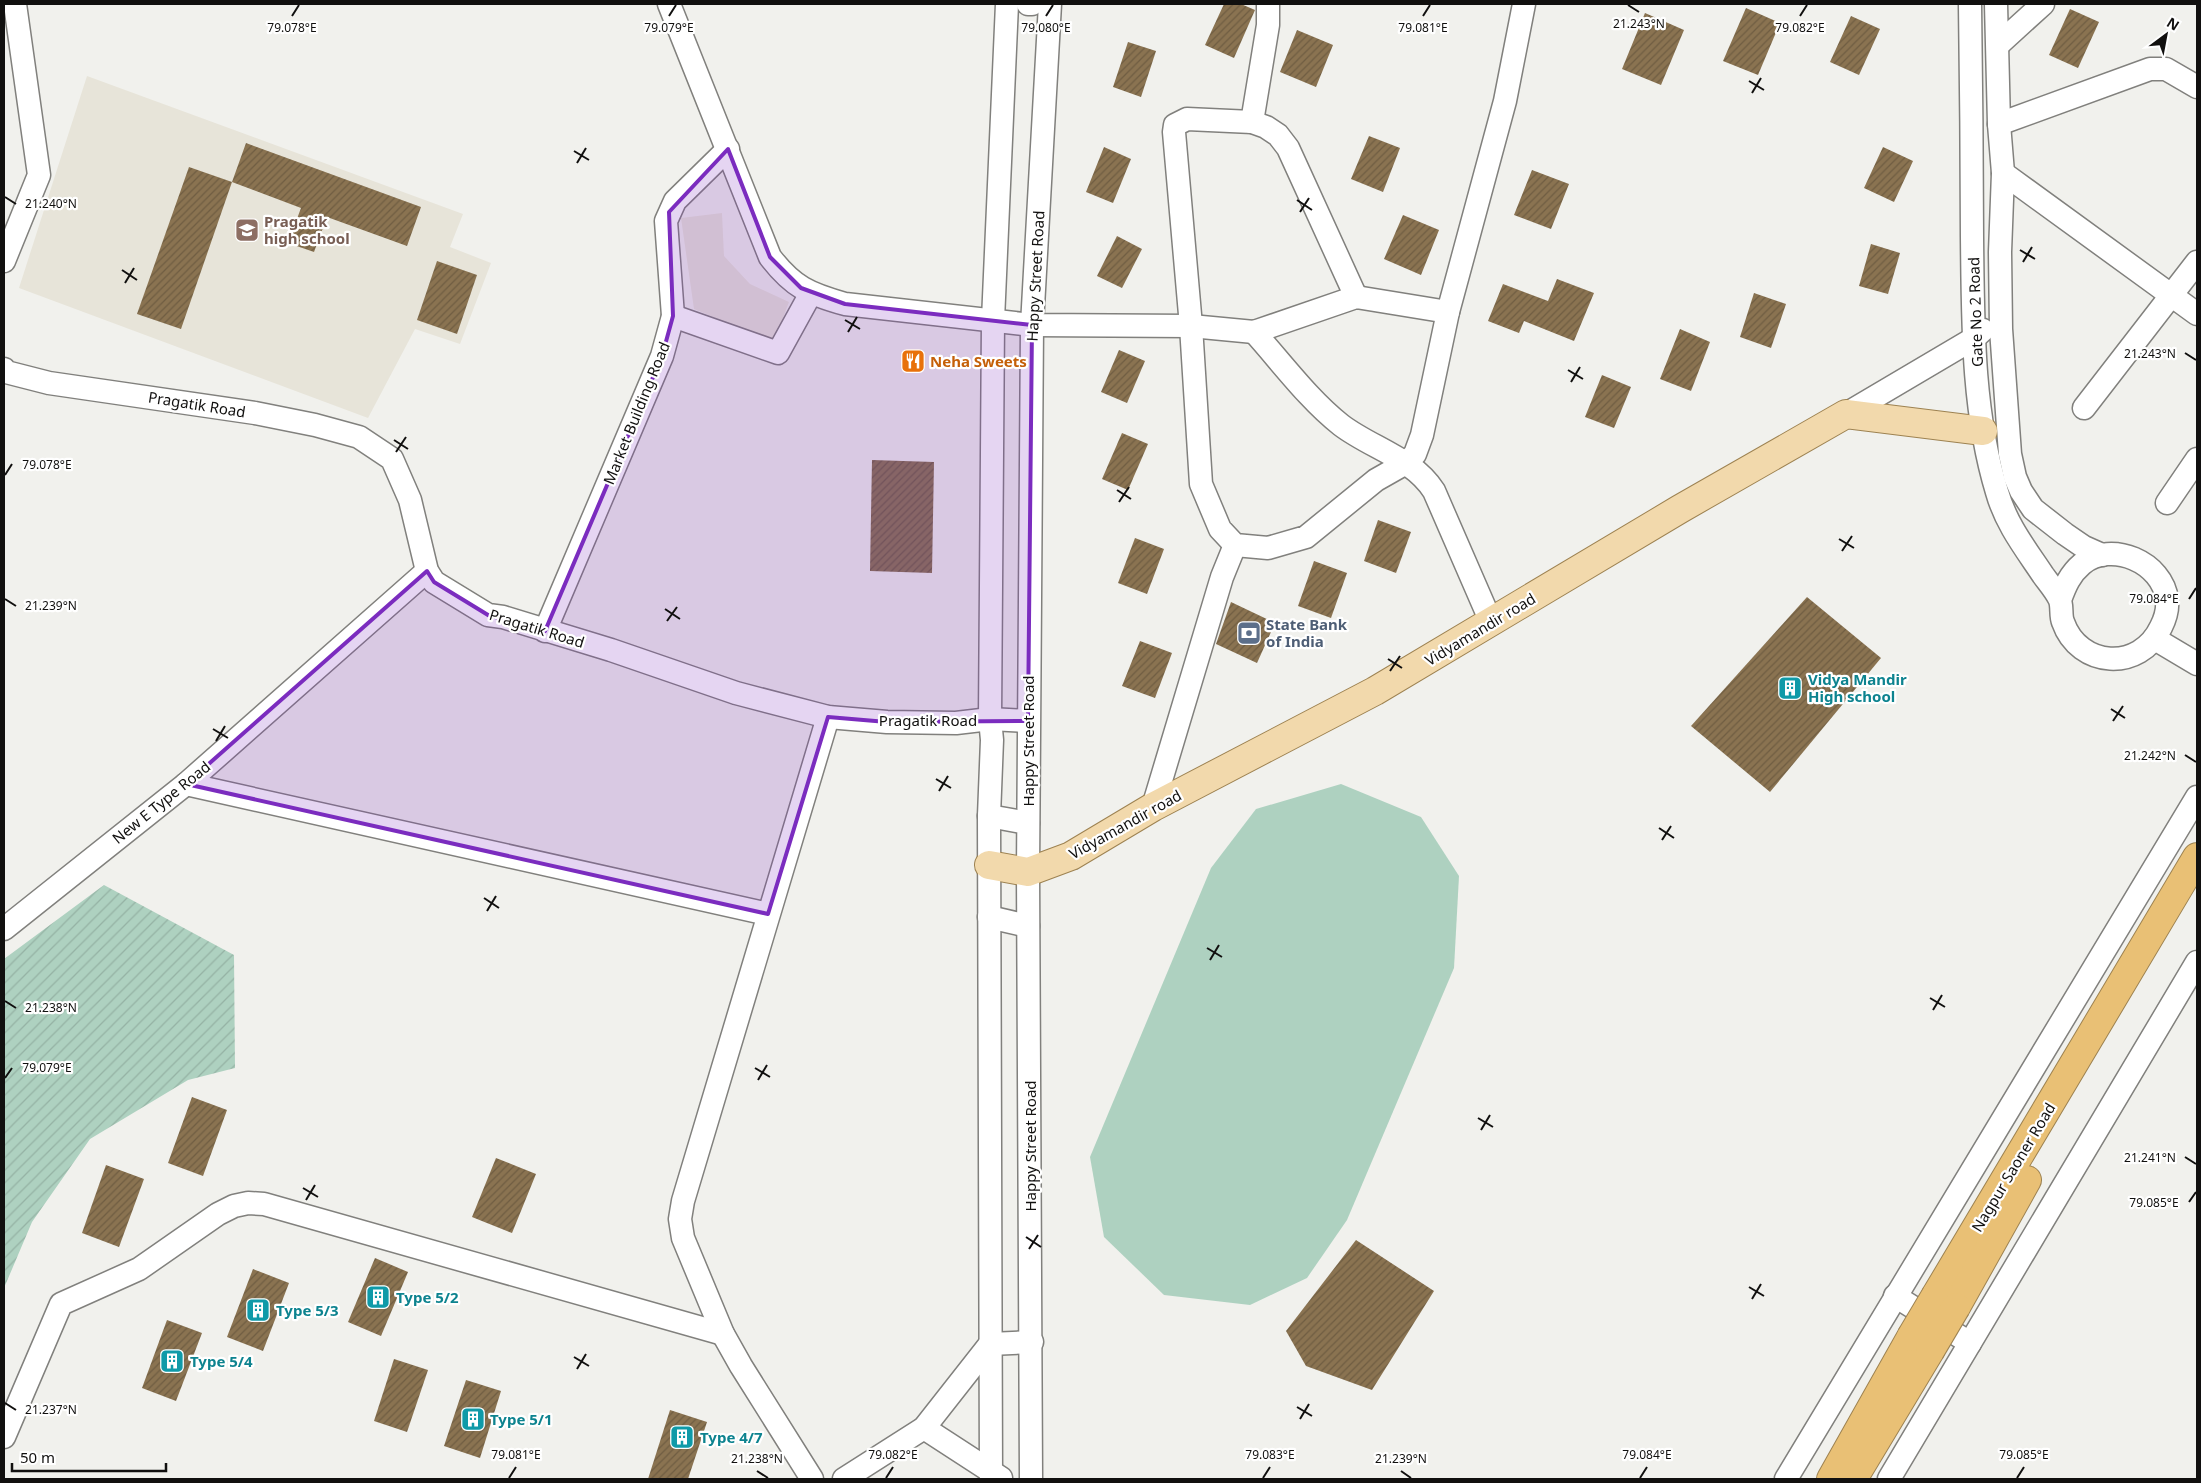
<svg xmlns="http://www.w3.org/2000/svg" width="2201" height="1483" viewBox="0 0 2201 1483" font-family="'Noto Sans',sans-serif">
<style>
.built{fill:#e7e4d9}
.green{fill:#aed1c0}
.garden{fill:url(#garden-furrows)}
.building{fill:url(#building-hatch)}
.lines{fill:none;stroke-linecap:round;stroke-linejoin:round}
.minor-casing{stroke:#81807d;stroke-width:25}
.major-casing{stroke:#9d8251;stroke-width:30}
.highway-casing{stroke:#9d8251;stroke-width:30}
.minor{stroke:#fff;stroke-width:22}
.major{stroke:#f2d9ac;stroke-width:28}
.highway{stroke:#e9c075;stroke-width:28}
.highway-bridge-casing{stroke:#9d8251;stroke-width:30;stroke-linecap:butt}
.highway-bridge{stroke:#e9c075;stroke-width:28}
.marked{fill:#7b2cbf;fill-opacity:0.2;stroke:#7b2cbf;stroke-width:4;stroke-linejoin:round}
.ticks{fill:none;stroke:#11100f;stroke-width:2}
.labels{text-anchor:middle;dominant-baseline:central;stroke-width:4.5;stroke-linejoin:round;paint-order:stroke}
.education-label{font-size:15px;font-weight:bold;fill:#785e54;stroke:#fff;text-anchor:start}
.street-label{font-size:15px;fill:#11100f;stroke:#fff}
.food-label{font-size:15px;font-weight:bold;fill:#c56008;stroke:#fff;text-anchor:start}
.service-label{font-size:15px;font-weight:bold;fill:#4e5e75;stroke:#fff;text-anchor:start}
.culture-label{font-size:15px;font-weight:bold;fill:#0d838f;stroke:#fff;text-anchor:start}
.ticks-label{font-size:12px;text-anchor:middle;fill:#11100f;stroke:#fff;stroke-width:4.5;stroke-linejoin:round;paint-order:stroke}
</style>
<defs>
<pattern id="garden-furrows" width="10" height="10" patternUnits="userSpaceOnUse" patternTransform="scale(1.25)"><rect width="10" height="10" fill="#aed1c0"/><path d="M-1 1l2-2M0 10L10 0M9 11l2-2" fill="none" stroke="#95b2a4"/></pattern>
<pattern id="building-hatch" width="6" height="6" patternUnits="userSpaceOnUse" patternTransform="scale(1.25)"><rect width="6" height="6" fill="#8a7351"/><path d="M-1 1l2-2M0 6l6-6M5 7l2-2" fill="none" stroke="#6f5d42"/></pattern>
</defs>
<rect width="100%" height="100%" fill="#f1f1ed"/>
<g class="built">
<polygon points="87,76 463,214 450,247 491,263 460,344 415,329 368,418 19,288"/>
<polygon points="722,213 724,256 750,284 789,302 774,342 694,309 681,218"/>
</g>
<polygon class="green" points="1341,784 1421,817 1459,876 1454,968 1347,1220 1307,1278 1250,1305 1164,1295 1104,1237 1090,1157 1211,868 1256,809"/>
<polygon class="garden" points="104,885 234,955 235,1068 188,1080 90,1139 32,1222 4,1288 4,959"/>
<g class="building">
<polygon points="1224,4 1241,4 1255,10 1234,58 1205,45"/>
<polygon points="1746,8 1780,23 1758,75 1723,61"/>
<polygon points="2070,9 2099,22 2078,68 2049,55"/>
<polygon points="1645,13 1684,30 1661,85 1622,69"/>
<polygon points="1851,16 1880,29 1859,75 1830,62"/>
<polygon points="1297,30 1333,45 1316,87 1280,72"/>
<polygon points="1128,42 1156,51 1141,97 1113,87"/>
<polygon points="1369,136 1400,148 1383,192 1351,179"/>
<polygon points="246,143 421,207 407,246 327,217 314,252 288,243 301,208 232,182"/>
<polygon points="1104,147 1131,159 1113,203 1086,192"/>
<polygon points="1883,147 1913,161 1894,202 1864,188"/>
<polygon points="189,167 232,182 181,329 137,314"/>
<polygon points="1532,170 1569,184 1551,229 1514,215"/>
<polygon points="1403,215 1439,230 1421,275 1384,259"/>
<polygon points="1117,236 1142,249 1122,288 1097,276"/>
<polygon points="1871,244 1900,253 1888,294 1859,286"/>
<polygon points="437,261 477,275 457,334 417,320"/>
<polygon points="1557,279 1594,293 1574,341 1524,321 1519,333 1488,321 1503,284 1548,301"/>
<polygon points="1754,293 1786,304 1771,348 1740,337"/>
<polygon points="1680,329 1710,342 1691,391 1660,379"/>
<polygon points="1119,350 1145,361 1127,403 1101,392"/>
<polygon points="1602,375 1631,387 1614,428 1585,417"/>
<polygon points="1122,433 1148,444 1128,490 1102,479"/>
<polygon points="872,460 934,462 932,573 870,571"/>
<polygon points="1378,520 1411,532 1396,573 1364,561"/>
<polygon points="1135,538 1164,549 1147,594 1118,583"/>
<polygon points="1314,561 1347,573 1331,618 1298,606"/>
<polygon points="1807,597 1881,658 1770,792 1691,726"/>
<polygon points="1231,602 1275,623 1257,663 1216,644"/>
<polygon points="1140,641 1172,653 1155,698 1122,686"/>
<polygon points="192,1097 227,1110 203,1176 168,1163"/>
<polygon points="496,1158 536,1174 512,1233 472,1217"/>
<polygon points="106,1165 144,1179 119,1247 82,1233"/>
<polygon points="1356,1240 1434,1291 1372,1390 1306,1366 1286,1331"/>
<polygon points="375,1258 408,1272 381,1336 348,1322"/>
<polygon points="253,1269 289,1283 263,1351 227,1337"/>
<polygon points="167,1320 202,1333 176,1401 142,1388"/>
<polygon points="394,1359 428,1370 407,1432 374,1421"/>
<polygon points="466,1380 501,1391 480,1458 444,1446"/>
<polygon points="670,1410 707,1422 688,1479 648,1479"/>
</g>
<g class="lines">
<g class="minor-casing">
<g id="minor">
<path d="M669 4 770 257C793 287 809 294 845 304L1032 325 1191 326 1254 332 1356 297 1448 312"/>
<polyline points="1028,4 1032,4"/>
<path d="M1970 4C1971 82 1972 159 1972 237 1973 322 1972 410 1997 492 2006 524 2025 548 2043 575 2048 582 2055 590 2059 598 2063 605 2060 615 2063 622 2079 668 2140 672 2161 627 2165 619 2168 609 2167 600 2163 562 2111 540 2082 564 2070 574 2065 586 2060 600"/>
<polyline points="1996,4 1999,124 2003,173 2000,252 2001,329 2010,454 2015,477 2021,491 2033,509 2065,534 2084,547 2102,555"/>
<polyline points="1999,44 2043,4"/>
<polyline points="1252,122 1268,25 1268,4"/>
<polyline points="1999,124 2150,69 2166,69 2197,87"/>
<polyline points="2003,173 2197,314"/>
<polyline points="4,261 39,175 15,4"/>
<polyline points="1356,297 1288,148 1278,135 1266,127 1252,122 1187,119 1175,125 1174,132 1191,326 1201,484 1220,529 1235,545 1268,548 1306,537 1376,480 1406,463 1415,454 1422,435 1448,312 1505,101 1524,4"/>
<polyline points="673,316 778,353 811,293"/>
<path d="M1254 332C1281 362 1309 400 1341 425 1371 448 1413 458 1434 491L1491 622"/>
<polyline points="4,369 6,372 49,383 255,413 315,425 359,437 392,459 410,500 427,571 434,582 488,615 503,617 611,650 736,693 828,717 887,722 956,723 990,719 1028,721"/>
<polyline points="2084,408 2197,262"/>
<polyline points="1846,414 1973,339 1983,330"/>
<polyline points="2167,503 2197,459"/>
<polyline points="545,631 662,356 673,316 666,221 675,201 728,149"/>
<polyline points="2155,639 2197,664"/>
<polyline points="186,784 768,914"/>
<polyline points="1153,807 1222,577 1235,545"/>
<polyline points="989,816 1028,823"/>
<polyline points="989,917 1028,926"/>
<polyline points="4,929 186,784 427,571"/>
<polyline points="1895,1296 1970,1343"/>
<polyline points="924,1428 1001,1478"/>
<polyline points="4,1437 61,1304 139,1269 218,1214 234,1206 248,1203 264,1204 723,1334"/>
<polyline points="812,1479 741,1366 723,1334 683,1238 680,1219 683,1201 828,717"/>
<polyline points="844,1479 924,1428 990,1344 1032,1342"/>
<polyline points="991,1479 989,816 992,740 990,719 993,320 1007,4"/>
<polyline points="1031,1479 1028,872 1032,325 1050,4"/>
<polyline points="1786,1479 2197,797"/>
<polyline points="1889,1479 2197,962"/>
</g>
</g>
<g class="major-casing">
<polyline id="major" points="989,865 1028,872 1071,856 1153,807 1375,691 1680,509 1846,414 1983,431"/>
</g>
<g class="highway-casing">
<g id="highway">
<polyline points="1936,1295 2197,857"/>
<polyline points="1956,1307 2027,1180"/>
<polyline points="1856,1474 1930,1351"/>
<polyline points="1831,1479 1911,1337"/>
</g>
</g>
<use href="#minor" class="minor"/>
<use href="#major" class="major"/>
<use href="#highway" class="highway"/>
<g class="highway-bridge-casing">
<g id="highway-bridge">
<polyline points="1911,1337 1936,1295"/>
<polyline points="1930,1351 1956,1307"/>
</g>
</g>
<use href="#highway-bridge" class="highway-bridge"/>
</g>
<path class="marked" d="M728 149 770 257 801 288 845 304 1032 325 1028 721 887 722 828 717 768 914 186 784 427 571 434 582 488 615 545 631 662 356 673 316 669 212Z"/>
<path class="ticks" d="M1628 5 1639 12M292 16 299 5M669 16 676 5M1046 16 1053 5M1423 16 1430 5M1800 16 1807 5M1749 81 1764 90M1752 93 1761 78M574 151 589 160M577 163 586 148M5 197 16 204M1297 200 1312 210M1300 212 1309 198M2020 250 2035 259M2023 262 2032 247M122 270 137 280M125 283 134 268M845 320 860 329M848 332 857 317M2185 353 2196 360M1568 370 1583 379M1571 382 1580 367M394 440 408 449M396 452 406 437M5 475 12 464M1117 490 1131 499M1119 502 1129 487M1839 539 1854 548M1842 551 1852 536M5 599 16 606M2189 599 2196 588M665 609 680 619M667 621 677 607M1388 659 1402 668M1390 671 1400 656M2111 709 2125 718M2113 721 2123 706M213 729 228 738M216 741 225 726M2185 755 2196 762M936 779 951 788M939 791 948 776M1659 828 1674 838M1662 840 1671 826M484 898 499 908M487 911 496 896M1207 948 1222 957M1210 960 1219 945M1930 998 1945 1007M5 1001 16 1008M1933 1010 1942 995M755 1068 770 1077M5 1078 12 1068M758 1080 767 1065M1478 1118 1493 1127M1481 1130 1490 1115M2185 1157 2196 1164M303 1188 318 1197M306 1200 315 1185M2189 1202 2196 1192M1026 1237 1041 1247M1029 1249 1038 1235M1749 1287 1764 1296M1752 1299 1761 1284M574 1357 589 1366M577 1369 586 1354M5 1403 16 1410M1297 1407 1312 1416M1300 1419 1309 1404M757 1471 768 1478M1401 1471 1411 1478M509 1478 516 1467M886 1478 893 1467M1263 1478 1270 1467M1640 1478 1647 1467M2017 1478 2024 1467"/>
<defs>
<g id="school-square" transform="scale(1.25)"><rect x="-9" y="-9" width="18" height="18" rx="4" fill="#8d6e63" stroke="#fff"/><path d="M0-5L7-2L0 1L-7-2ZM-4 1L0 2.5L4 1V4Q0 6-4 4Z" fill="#fff"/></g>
<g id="restaurant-square" transform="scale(1.25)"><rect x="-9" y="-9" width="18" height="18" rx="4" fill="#e8710a" stroke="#fff"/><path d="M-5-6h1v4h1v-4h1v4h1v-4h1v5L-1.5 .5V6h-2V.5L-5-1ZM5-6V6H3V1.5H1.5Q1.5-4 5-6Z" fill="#fff"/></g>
<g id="bank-square" transform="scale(1.25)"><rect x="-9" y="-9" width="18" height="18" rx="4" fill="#5c6f8a" stroke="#fff"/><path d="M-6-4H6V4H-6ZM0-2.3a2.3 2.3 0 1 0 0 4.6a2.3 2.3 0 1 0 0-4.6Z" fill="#fff"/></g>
<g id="building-square" transform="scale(1.25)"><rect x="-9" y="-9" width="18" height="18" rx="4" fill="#0f9aa8" stroke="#fff"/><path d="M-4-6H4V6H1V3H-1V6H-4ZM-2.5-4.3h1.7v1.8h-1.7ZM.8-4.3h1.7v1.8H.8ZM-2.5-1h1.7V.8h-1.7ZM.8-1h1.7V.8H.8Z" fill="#fff"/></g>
</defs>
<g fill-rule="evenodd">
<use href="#school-square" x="247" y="230"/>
<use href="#restaurant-square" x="913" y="361"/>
<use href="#bank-square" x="1249" y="633"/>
<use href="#building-square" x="1790" y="688"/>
<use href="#building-square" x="378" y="1297"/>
<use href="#building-square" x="258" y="1310"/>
<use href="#building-square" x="172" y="1361"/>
<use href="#building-square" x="473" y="1419"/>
<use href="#building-square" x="682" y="1437"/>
</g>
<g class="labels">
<g class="education-label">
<text x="264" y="221">Pragatik<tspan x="264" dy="17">high school</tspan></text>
</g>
<g class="street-label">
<text transform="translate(1035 276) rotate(-87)">Happy Street Road</text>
<text transform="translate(1975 312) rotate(-92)">Gate No 2 Road</text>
<text transform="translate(197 404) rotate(9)">Pragatik Road</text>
<text transform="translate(636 413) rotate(-68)">Market Building Road</text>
<text transform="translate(537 628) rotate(17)">Pragatik Road</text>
<text transform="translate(1480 629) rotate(-31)">Vidyamandir road</text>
<text x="928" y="720">Pragatik Road</text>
<text transform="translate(1028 741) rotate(-90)">Happy Street Road</text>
<text transform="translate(161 802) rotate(-39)">New E Type Road</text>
<text transform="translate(1125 824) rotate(-29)">Vidyamandir road</text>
<text transform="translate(1030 1146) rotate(-90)">Happy Street Road</text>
<text transform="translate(2013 1167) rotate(-59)">Nagpur Saoner Road</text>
</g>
<g class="food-label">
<text x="930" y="361">Neha Sweets</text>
</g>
<g class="service-label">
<text x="1266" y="624">State Bank<tspan x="1266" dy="17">of India</tspan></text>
</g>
<g class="culture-label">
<text x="1808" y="679">Vidya Mandir<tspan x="1808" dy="17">High school</tspan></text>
<text x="396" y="1297">Type 5/2</text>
<text x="276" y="1310">Type 5/3</text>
<text x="190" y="1361">Type 5/4</text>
<text x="490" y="1419">Type 5/1</text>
<text x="700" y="1437">Type 4/7</text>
</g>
</g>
<g class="ticks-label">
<text x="1639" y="28">21.243°N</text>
<text x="292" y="32">79.078°E</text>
<text x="669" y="32">79.079°E</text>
<text x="1046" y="32">79.080°E</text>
<text x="1423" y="32">79.081°E</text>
<text x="1800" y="32">79.082°E</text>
<text x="51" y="208">21.240°N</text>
<text x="2150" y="358">21.243°N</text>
<text x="47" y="469">79.078°E</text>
<text x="2154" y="603">79.084°E</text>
<text x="51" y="610">21.239°N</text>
<text x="2150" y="760">21.242°N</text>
<text x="51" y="1012">21.238°N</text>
<text x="47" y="1072">79.079°E</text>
<text x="2150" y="1162">21.241°N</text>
<text x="2154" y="1207">79.085°E</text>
<text x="51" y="1414">21.237°N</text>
<text x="516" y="1459">79.081°E</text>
<text x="893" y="1459">79.082°E</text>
<text x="1270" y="1459">79.083°E</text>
<text x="1647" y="1459">79.084°E</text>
<text x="2024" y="1459">79.085°E</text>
<text x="757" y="1463">21.238°N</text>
<text x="1401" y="1463">21.239°N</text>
</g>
<rect width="2201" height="1483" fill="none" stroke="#11100f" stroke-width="10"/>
<g transform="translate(2166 35) rotate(32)" stroke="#ffffff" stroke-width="4" paint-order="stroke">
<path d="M0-4L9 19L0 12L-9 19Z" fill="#11100f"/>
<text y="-8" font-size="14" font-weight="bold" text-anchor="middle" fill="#11100f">N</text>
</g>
<path d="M12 1463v8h154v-8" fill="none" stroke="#11100f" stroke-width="2.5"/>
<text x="20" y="1463" font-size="15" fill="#11100f" stroke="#ffffff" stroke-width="4" paint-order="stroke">50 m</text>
</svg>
